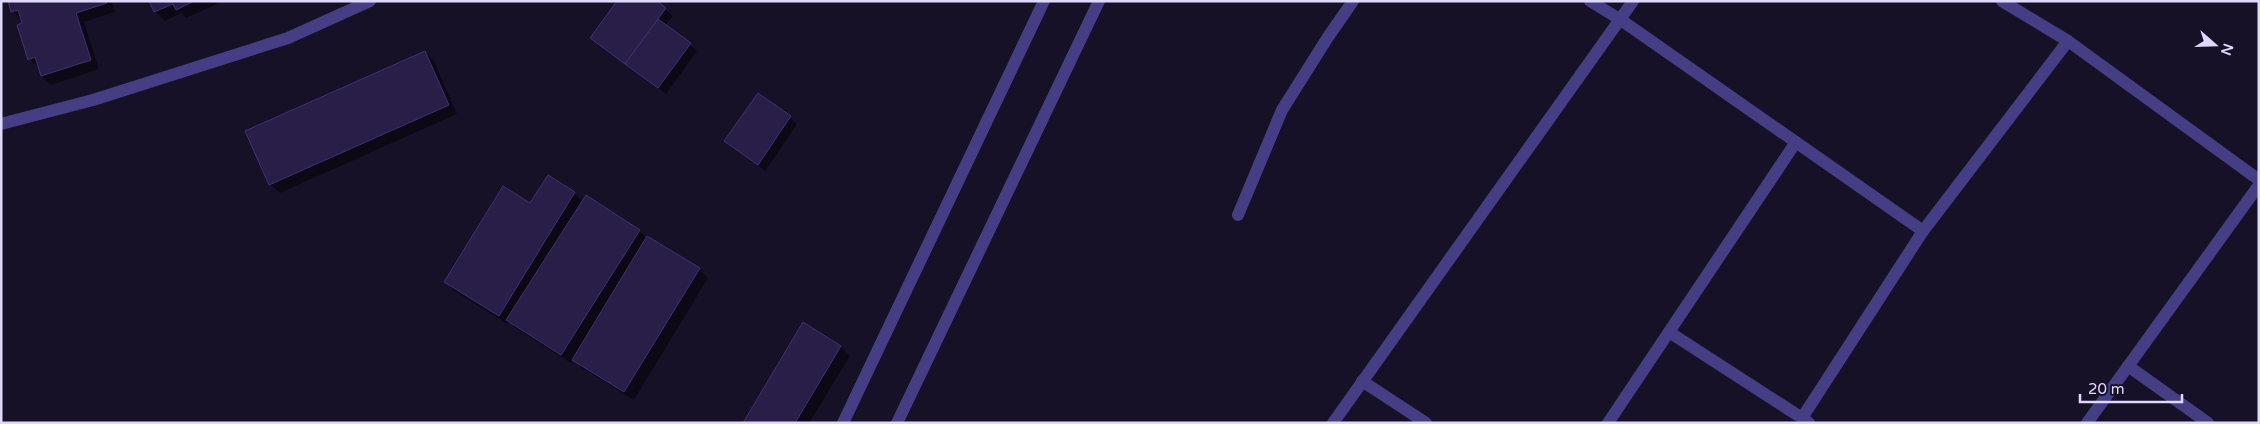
<svg xmlns="http://www.w3.org/2000/svg" width="2260" height="424" viewBox="0 0 2260 424" font-family="'Varela Round',sans-serif">
<style>
.shadow{fill:#0007}
.building{fill:#291e48;stroke:#423074}
.lines{fill:none;stroke-linecap:round;stroke-linejoin:round}
.minor{stroke:#453e85;stroke-width:12}
</style>
<rect width="100%" height="100%" fill="#171128"/>
<g class="shadow">
<polygon points="9,1 116,1 112,2 115,12 84,22 99,69 51,85 42,76 40,68 29,59 24,24 13,11"/>
<polygon points="151,1 216,1 217,4 186,18 181,13 165,21 156,12"/>
<polygon points="655,1 673,16 665,25 697,51 666,94 599,45"/>
<polygon points="425,52 434,61 457,114 280,193 270,184"/>
<polygon points="790,117 797,124 765,171 726,141"/>
<polygon points="574,193 583,202 640,231 647,238 699,269 708,278 634,400 582,368 573,359 571,363 517,329 510,322 508,324 454,291 445,282 531,204"/>
<polygon points="803,324 841,347 850,356 809,423 744,423"/>
</g>
<g class="building">
<polygon points="8,1 106,1 107,3 76,13 91,60 41,76 35,57 28,60 17,25 22,23 18,10 11,12"/>
<polygon points="149,1 194,1 176,10 173,4 154,12"/>
<polygon points="617,1 657,1 666,8 625,64 590,38"/>
<polygon points="658,19 691,43 658,88 625,64"/>
<polygon points="425,51 449,105 269,185 245,131"/>
<polygon points="758,93 791,116 758,165 724,141"/>
<polygon points="548,175 575,192 499,316 444,282 503,186 530,203"/>
<polygon points="586,195 640,230 561,355 506,320"/>
<polygon points="647,236 700,268 624,392 572,360"/>
<polygon points="803,322 841,346 795,423 743,423"/>
</g>
<g class="lines">
<g class="minor">
<polyline points="1590,1 1621,20 1923,231"/>
<polyline points="2068,41 2259,180"/>
<polyline points="1,124 93,100 288,38 370,1"/>
<polyline points="1238,215 1282,110 1328,37 1353,1"/>
<polyline points="1669,332 1802,418"/>
<polyline points="2128,366 2208,423"/>
<polyline points="1362,381 1426,423"/>
<polyline points="843,423 1044,1"/>
<polyline points="897,423 1099,1"/>
<polyline points="1333,423 1633,1"/>
<polyline points="1608,423 1796,142"/>
<polyline points="1809,423 1802,418 1923,231 2068,41 2002,1"/>
<polyline points="2087,423 2259,185"/>
</g>
</g>
<rect width="2260" height="424" fill="none" stroke="#e0d9fe" stroke-width="5"/>
<g transform="translate(2215 45) rotate(110)" stroke="#171128" stroke-width="4" paint-order="stroke">
<path d="M0-4L9 19L0 12L-9 19Z" fill="#e0d9fe"/>
<text y="-8" font-size="14" font-weight="bold" text-anchor="middle" fill="#e0d9fe">N</text>
</g>
<path d="M2080 394v8h102v-8" fill="none" stroke="#e0d9fe" stroke-width="2.5"/>
<text x="2088" y="394" font-size="15" fill="#e0d9fe" stroke="#171128" stroke-width="4" paint-order="stroke">20 m</text>
</svg>
